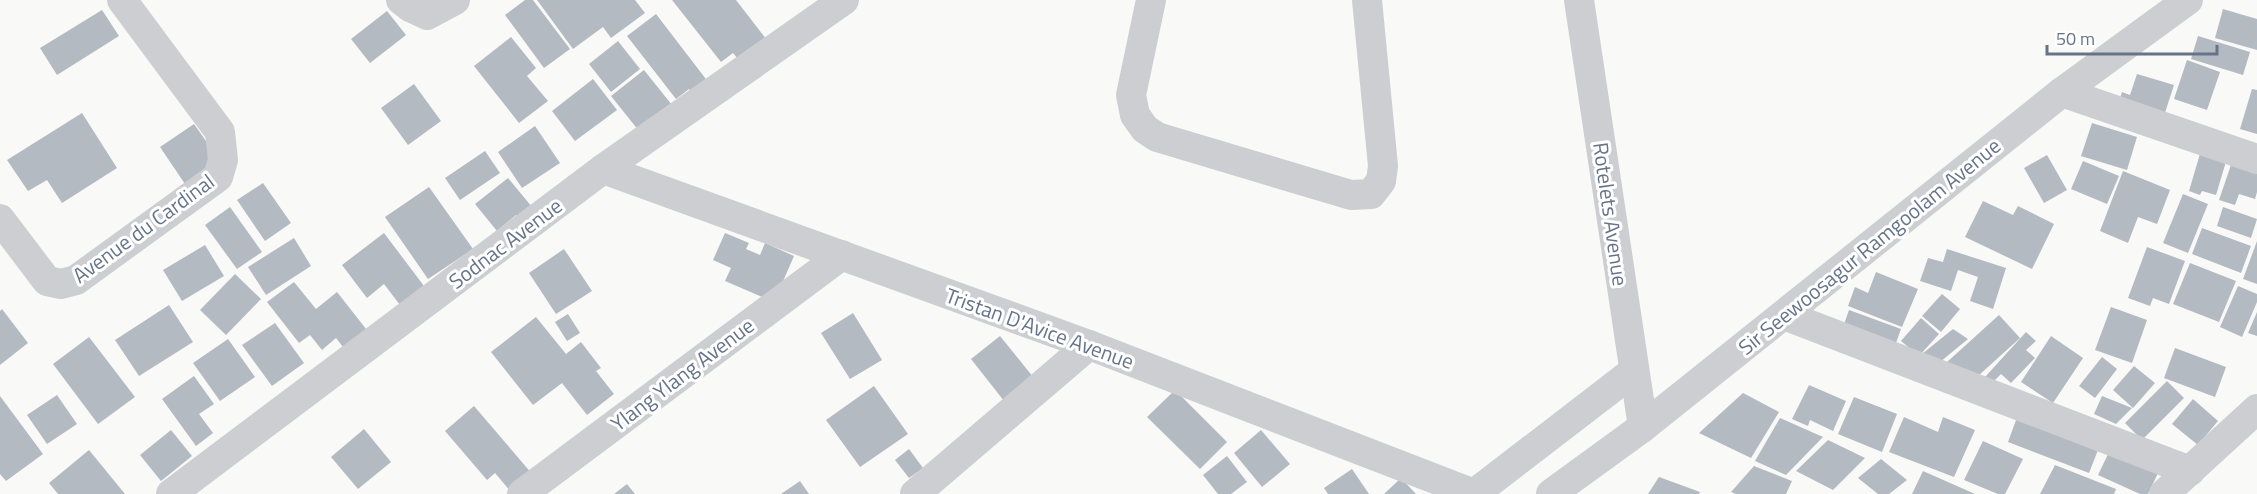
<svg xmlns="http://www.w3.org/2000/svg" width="2257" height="494" viewBox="0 0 2257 494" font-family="'Titillium Web',sans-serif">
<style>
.building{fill:#b4bac1}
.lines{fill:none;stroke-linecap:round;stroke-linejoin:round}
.minor{stroke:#ccced2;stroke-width:30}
.labels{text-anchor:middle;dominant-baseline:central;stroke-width:6;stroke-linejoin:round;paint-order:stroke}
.street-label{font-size:21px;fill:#66748a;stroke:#fff}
</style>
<rect width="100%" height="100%" fill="#f9f9f7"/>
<g class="building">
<polygon points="525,0 533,0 570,49 544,68 505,15"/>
<polygon points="537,0 635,0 645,13 611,38 603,27 573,49"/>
<polygon points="672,0 736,0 770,44 744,66 733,53 721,62"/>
<polygon points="2223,9 2257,19 2257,50 2215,38"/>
<polygon points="102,10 119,36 57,75 40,48"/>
<polygon points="387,11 406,35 370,63 351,39"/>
<polygon points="656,14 712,87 697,98 689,89 676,99 627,36"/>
<polygon points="2198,36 2250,52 2243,75 2191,59"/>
<polygon points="511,37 536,68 527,76 548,101 519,123 474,66"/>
<polygon points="618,41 640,69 611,92 589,64"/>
<polygon points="2187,60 2220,72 2207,110 2174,99"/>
<polygon points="644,70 672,105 639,131 611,96"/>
<polygon points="2137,74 2174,85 2162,122 2117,108 2122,92 2130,95"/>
<polygon points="593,79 617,110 575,141 552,111"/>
<polygon points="414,84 441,121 408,145 381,108"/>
<polygon points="2252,89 2257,90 2257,134 2240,129"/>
<polygon points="82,113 117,168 62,203 47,180 28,191 7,160"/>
<polygon points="2092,123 2137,137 2127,170 2081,156"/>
<polygon points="194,124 220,161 185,184 160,147"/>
<polygon points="535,126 560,163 522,188 498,152"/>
<polygon points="2202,147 2228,155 2216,195 2202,191 2200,195 2189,191"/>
<polygon points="485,151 500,173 460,200 445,178"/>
<polygon points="2047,155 2067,190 2044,203 2024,168"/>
<polygon points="2234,156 2257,164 2257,192 2255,199 2239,194 2235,205 2219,200"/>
<polygon points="2083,161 2119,176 2107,204 2071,189"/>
<polygon points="2123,171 2170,190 2157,224 2138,217 2128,243 2100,231"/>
<polygon points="508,178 537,213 524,224 516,215 497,231 475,204"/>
<polygon points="263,183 291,223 265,241 237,200"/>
<polygon points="429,187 473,249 428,279 385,217"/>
<polygon points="2183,194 2208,204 2188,253 2163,243"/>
<polygon points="1983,201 2013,215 2018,206 2054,224 2032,269 1965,237"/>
<polygon points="230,207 262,252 237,269 205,225"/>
<polygon points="2223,207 2257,219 2251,238 2217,226"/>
<polygon points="2202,228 2251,246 2241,273 2192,254"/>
<polygon points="384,233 424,286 400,305 384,284 367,298 342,265"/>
<polygon points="725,233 749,243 746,249 760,255 765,243 794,256 774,302 725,281 731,268 713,260"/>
<polygon points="294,238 311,266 266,295 248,267"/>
<polygon points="2257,241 2257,284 2243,279"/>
<polygon points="205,245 224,276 182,301 163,270"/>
<polygon points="2147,247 2185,261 2169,304 2153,298 2150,306 2128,298"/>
<polygon points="564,249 592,291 556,314 529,273"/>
<polygon points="1947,249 2006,268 1993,309 1970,301 1978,277 1958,270 1951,291 1920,281 1928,258 1943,262"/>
<polygon points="2190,263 2236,281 2219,322 2173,304"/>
<polygon points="1876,272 1918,289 1902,327 1848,306 1855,287 1868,293"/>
<polygon points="235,274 261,299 226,335 200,310"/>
<polygon points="294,282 316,309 337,292 370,334 347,352 336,338 322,350 310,335 299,343 267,302"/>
<polygon points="2238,286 2257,294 2257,302 2242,337 2220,327"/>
<polygon points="1942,294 1960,309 1941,332 1922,316"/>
<polygon points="169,305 193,342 139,376 115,340"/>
<polygon points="2111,307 2147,320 2132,363 2095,350"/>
<polygon points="2,309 28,343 0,365 0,311"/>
<polygon points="1849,310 1901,329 1893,351 1841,333"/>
<polygon points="2257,312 2257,336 2248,333"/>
<polygon points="853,313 882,360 850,379 821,333"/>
<polygon points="568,314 580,333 567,341 555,322"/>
<polygon points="1999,315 2020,338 1978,376 1946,363"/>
<polygon points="536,317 566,354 581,342 601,368 596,371 614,394 587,415 562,383 533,405 491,352"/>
<polygon points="1921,318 1939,334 1919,356 1901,341"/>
<polygon points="275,323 304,363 272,386 242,345"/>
<polygon points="1953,329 1968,339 1940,362 1922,354"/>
<polygon points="2026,332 2036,341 2026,350 2035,358 2011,383 2001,374 1992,383 1985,377"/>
<polygon points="1000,336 1038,383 1008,406 971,359"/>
<polygon points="2051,336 2083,358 2053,403 2021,382"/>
<polygon points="89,337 135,397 98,424 53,364"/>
<polygon points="228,339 255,377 220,401 193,363"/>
<polygon points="2175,348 2226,367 2215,397 2164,378"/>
<polygon points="2102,357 2117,369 2095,398 2079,386"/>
<polygon points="2134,366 2155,383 2133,408 2113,390"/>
<polygon points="194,376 214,404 199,414 213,433 196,446 162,399"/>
<polygon points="2167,381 2184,398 2142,440 2125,423"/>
<polygon points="1809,385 1846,401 1833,431 1810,420 1808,426 1792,419"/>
<polygon points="874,386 908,434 860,467 826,420"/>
<polygon points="1175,390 1227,442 1200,469 1147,417"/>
<polygon points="1743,393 1779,412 1751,458 1699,433"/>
<polygon points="57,395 77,424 47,444 27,415"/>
<polygon points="0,396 43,454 6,481 0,474"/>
<polygon points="2102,396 2132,408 2116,424 2094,414"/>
<polygon points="1854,397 1897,414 1882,452 1838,434"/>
<polygon points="2193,399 2218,421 2198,445 2172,424"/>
<polygon points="474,406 533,475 512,493 495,473 487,480 445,431"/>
<polygon points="2019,412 2100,445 2089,473 2008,442"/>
<polygon points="1904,417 1938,432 1943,417 1975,430 1954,477 1889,452"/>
<polygon points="1780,418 1823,437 1786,475 1755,461"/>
<polygon points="364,429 391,462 358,489 331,457"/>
<polygon points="171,430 192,456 161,481 140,455"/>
<polygon points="1261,430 1290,464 1262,487 1234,453"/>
<polygon points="1828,440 1865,458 1833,490 1796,471"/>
<polygon points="1983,441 2023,459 2005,494 1998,494 1964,480"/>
<polygon points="2111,448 2160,469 2148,494 2140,494 2098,475"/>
<polygon points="909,449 923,468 909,478 895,460"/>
<polygon points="89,450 125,494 58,494 49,483"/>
<polygon points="1227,456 1247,482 1231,494 1218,494 1203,475"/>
<polygon points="1881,459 1907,480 1889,494 1878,494 1858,478"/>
<polygon points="2055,465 2116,489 2114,494 2040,494"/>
<polygon points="1754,466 1792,481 1786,494 1736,494 1731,492"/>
<polygon points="1352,469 1369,494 1328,494 1324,488"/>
<polygon points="1923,471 1975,494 1912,494"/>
<polygon points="1659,477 1700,492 1699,494 1648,494"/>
<polygon points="1401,478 1416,494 1384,494"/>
<polygon points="800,481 809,494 781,494"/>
<polygon points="627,484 635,494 614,494"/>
</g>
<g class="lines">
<g class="minor">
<polyline points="401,0 410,7 427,15 455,0"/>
<polyline points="1151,0 1131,95 1135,115 1145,129 1157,137 1351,195 1371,194 1381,181 1383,166 1367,0"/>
<polyline points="1579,0 1643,427"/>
<polyline points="2062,92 2257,159"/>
<polyline points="603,169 1089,345 1474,494"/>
<polyline points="0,219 47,281 61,284 76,280 218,177 223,160 220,132 122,0"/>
<polyline points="1784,315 2190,471"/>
<polyline points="171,494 603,169 844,0"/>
<polyline points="522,494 842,255"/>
<polyline points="915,494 1089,345"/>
<polyline points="1474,494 1634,371"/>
<polyline points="1551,494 1643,427 2062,92 2188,0"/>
<polyline points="2164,494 2257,409"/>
</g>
</g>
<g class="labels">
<g class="street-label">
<text transform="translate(1611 214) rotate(82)">Rotelets Avenue</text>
<text transform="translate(143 228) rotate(-36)">Avenue du Cardinal</text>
<text transform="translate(505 243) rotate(-37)">Sodnac Avenue</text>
<text transform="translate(1869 246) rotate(-39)">Sir Seewoosagur Ramgoolam Avenue</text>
<text transform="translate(1040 328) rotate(20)">Tristan D'Avice Avenue</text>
<text transform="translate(682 374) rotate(-37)">Ylang Ylang Avenue</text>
</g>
</g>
<path d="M2047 45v9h170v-9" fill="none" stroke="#66748a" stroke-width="3"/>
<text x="2056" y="45" font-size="18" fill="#66748a" stroke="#ffffff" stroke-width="4.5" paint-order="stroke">50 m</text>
</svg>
